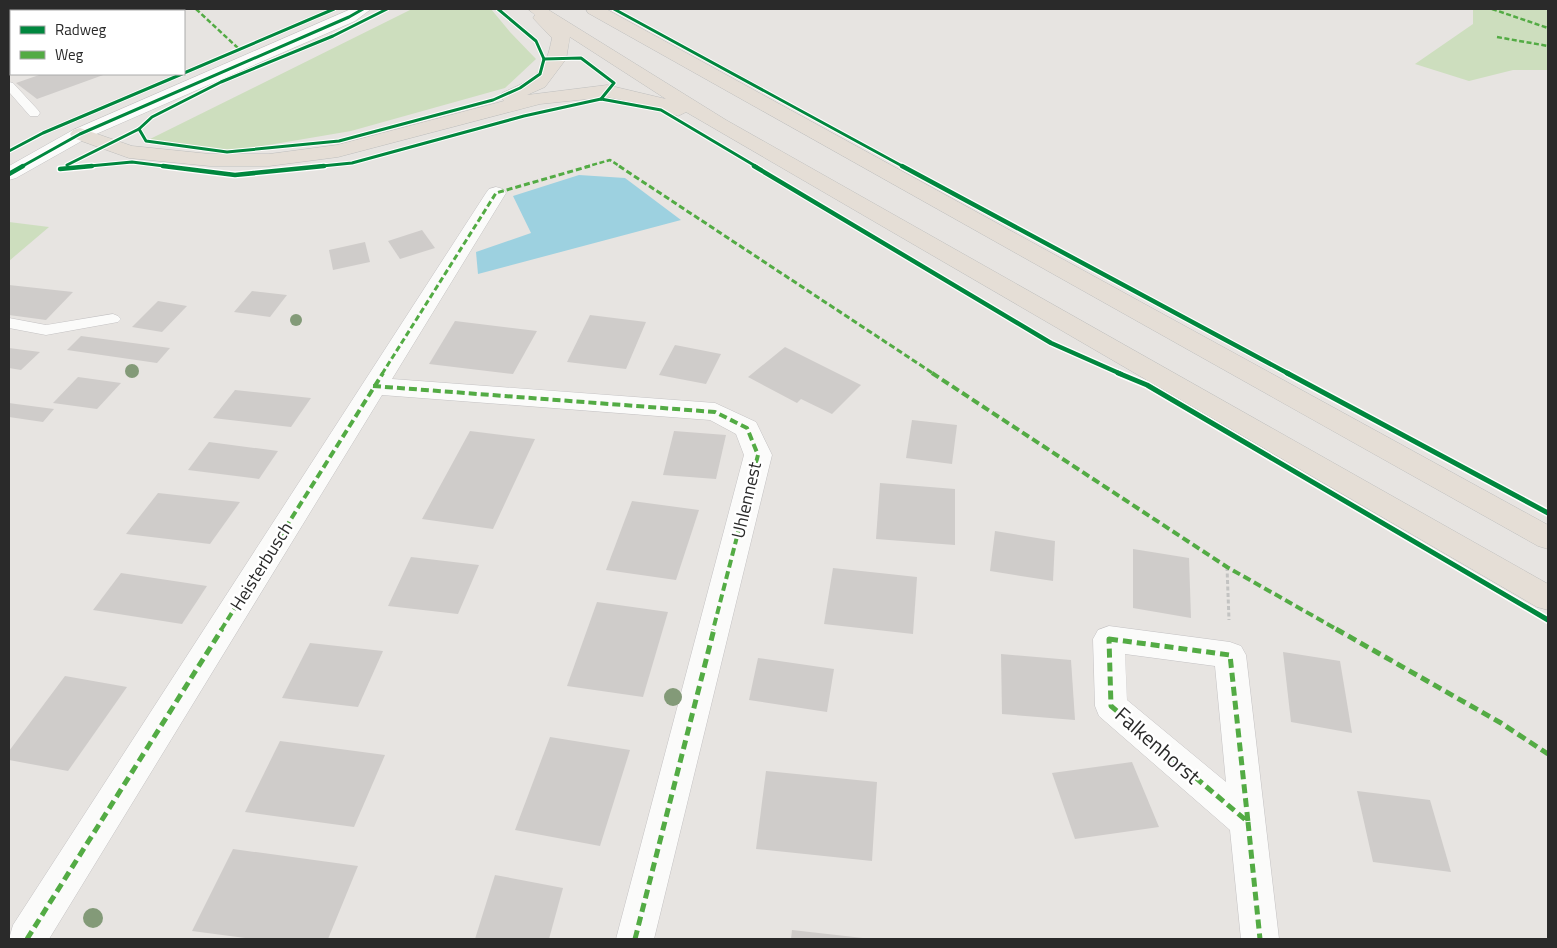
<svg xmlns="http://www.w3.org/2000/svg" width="1557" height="948" viewBox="0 0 1557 948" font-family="'Titillium Web',sans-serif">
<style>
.green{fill:#cddebe}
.water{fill:#9dd1e0}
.building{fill:#cfccca}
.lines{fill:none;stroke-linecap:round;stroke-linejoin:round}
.service-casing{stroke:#c4c2c3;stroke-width:1}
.minor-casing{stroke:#c4c2c3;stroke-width:1}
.tertiary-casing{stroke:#c4c2c3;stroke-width:1}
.secondary-casing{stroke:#c4c2c3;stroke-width:1}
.trunk-casing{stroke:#bfbfbe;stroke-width:1}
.path{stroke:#c3c3c2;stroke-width:3;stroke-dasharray:4 2.5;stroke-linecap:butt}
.service{fill:#fbfbfa;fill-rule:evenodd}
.minor{fill:#fbfbfa;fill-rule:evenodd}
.tertiary{fill:#fbfbfa;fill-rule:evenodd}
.secondary{fill:#fbfbfa;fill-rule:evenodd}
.trunk{fill:#e5ded6;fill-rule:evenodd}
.quiet-far3{stroke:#53ab44;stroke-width:2.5;stroke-dasharray:5 2.5;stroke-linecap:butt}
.quiet-far2{stroke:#53ab44;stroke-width:3;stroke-dasharray:6 3;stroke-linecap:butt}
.quiet-far1{stroke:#53ab44;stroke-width:4;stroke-dasharray:8 4;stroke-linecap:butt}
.quiet{stroke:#53ab44;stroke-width:5;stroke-dasharray:9 5;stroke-linecap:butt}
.cycleway-far2-casing{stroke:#fff;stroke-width:5}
.cycleway-far1-casing{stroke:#fff;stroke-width:7}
.cycleway-casing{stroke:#fff;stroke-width:8}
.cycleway-far2{stroke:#00873e;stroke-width:3}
.cycleway-far1{stroke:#00873e;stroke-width:4.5}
.cycleway{stroke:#00873e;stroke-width:5}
.tree{fill:#839a78}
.labels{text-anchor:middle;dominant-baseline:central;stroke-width:5;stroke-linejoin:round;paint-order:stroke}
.street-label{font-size:18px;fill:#2a2a2a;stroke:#fff}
.near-street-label{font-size:21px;fill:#2a2a2a;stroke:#fff}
</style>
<rect width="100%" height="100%" fill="#e7e4e1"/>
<g class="green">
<polygon points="412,9 491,9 510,32 536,59 505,88 351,131 227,152 146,141"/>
<polygon points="1473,9 1548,9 1548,70 1513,70 1469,81 1415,64 1473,24"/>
<polygon points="9,222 49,227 9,261"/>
</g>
<polygon class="water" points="579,175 625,178 681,220 478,274 476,252 531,233 513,196"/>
<g class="building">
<polygon points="42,74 106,74 37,99 16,83"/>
<polygon points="422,230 435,248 400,259 388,241"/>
<polygon points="365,242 370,262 333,270 329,250"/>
<polygon points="9,285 73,292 46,320 9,315"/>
<polygon points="252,291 287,295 270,317 234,312"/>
<polygon points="158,301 187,306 162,332 132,327"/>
<polygon points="590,315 646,322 626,369 567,362"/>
<polygon points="455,321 537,331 513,374 429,364"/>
<polygon points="81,336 170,348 157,363 67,350"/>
<polygon points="675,345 721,354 706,384 659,375"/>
<polygon points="785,347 861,385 832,414 801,399 797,403 748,377"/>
<polygon points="9,348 40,352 21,370 9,368"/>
<polygon points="78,377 121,383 97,409 53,403"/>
<polygon points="235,390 311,398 291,427 213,418"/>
<polygon points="9,403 16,404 54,409 43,422 9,417"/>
<polygon points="912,420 957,425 952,464 906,458"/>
<polygon points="470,431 535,439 493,529 422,519"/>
<polygon points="674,431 726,435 716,479 663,475"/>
<polygon points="209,442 278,451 259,479 188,470"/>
<polygon points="880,483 955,489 955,545 876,539"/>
<polygon points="158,493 240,502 210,544 126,534"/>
<polygon points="632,501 699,510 676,580 606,570"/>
<polygon points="995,531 1055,541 1053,581 990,571"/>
<polygon points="1133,549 1189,558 1191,618 1133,608"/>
<polygon points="411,557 479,565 458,614 388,606"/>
<polygon points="833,568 917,577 913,634 824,624"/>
<polygon points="121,573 207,586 182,624 93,610"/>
<polygon points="597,602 668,612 643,697 567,686"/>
<polygon points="310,643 383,651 358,707 282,698"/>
<polygon points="1283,652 1340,661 1352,733 1291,722"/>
<polygon points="1001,654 1071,660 1075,720 1002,714"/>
<polygon points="758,658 834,669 827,712 749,700"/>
<polygon points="65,676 127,687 68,771 9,760 9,751"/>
<polygon points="550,737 630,750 600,846 515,830"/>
<polygon points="280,741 385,755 354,827 245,812"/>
<polygon points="1132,762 1159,827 1075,839 1052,773"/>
<polygon points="766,771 877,782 872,861 756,849"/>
<polygon points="1357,791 1430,800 1451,872 1373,862"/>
<polygon points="233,849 358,866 328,939 253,939 192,931"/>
<polygon points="495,875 563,888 549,939 475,939"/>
<polygon points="792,930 863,938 863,939 791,939"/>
</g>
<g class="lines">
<g class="service-casing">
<g id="service">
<polygon points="9,82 13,83 38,110 40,113 38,116 30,116 9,92"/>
<polygon points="113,314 118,316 121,319 118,322 46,335 9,328 9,318 46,325"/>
</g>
</g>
<g class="minor-casing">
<g id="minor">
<polygon points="496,187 503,189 506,193 392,379 715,403 756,422 772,455 654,939 616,939 744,455 736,434 710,420 382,395 49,939 9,939 13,925 486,193 489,189"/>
<path d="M1109 626 1230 642 1241 646 1246 655 1279 939H1241L1230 830 1099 716 1095 706 1093 639 1098 630ZM1125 654 1215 666 1226 782 1127 700Z"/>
</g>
</g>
<g class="tertiary-casing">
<polygon id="tertiary" points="80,128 87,130 90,134 87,138 16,178 9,180 9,166 73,130"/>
</g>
<g class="secondary-casing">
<polygon id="secondary" points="351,9 371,9 355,21 87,138 80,140 73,138 70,134 73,130"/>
</g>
<g class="trunk-casing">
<g id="trunk">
<path d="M528 9H547L726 120 1548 584V610L1537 607 686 112 678 116 650 106 607 97 540 104 338 157 269 166H210L129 158 73 138 70 134 73 130 80 128 132 146 210 154H269L337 145 504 101 500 97 502 93C535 78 545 75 552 38L533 18 535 15ZM570 37 666 99 607 85 527 95 545 87 566 59Z"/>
<polygon points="586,9 606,9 1548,525 1548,549 1538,546 588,13"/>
</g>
</g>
<polyline class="path" points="1227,567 1229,620"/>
<use href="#service" class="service"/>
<use href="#minor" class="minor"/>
<use href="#tertiary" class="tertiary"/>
<use href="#secondary" class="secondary"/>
<use href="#trunk" class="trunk"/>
<g class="quiet-far3">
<polyline points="196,9 239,49"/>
<polyline points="1492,9 1548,28"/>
<polyline points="1497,37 1548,46"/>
<polyline points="585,167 610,160 621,167"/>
</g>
<g class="quiet-far2">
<polyline points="619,166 934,374"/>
<polyline points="382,374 496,193 590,166"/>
</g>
<g class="quiet-far1">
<polyline points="932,373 1227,567 1338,630"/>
<polyline points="373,386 715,412 747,428 758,455 713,630"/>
<polyline points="221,630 383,373"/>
</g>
<g class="quiet">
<polyline points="1336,629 1501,723 1548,754"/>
<polygon points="1109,639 1230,655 1248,822 1111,706"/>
<polyline points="1248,822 1260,939"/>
<polyline points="27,939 222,629"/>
<polyline points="635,939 714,629"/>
</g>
<g class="cycleway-far2-casing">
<g id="cycleway-far2">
<polyline points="498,9 536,41 544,59 581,58 614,83 601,99"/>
<polyline points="614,9 904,167"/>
<polyline points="184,73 334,9"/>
<polyline points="139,129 146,141 227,152 339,141 493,100 520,88 540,74 544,59"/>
<polyline points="9,151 43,133 182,74"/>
<polyline points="67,165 139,129 152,117 221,82 333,36 387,9"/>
<polyline points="21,167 80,134 349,17 363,9"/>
<polyline points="79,167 132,162 172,167"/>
<polyline points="312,167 352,163 524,116 601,99 661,110 757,167"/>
</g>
</g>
<g class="cycleway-far1-casing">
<g id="cycleway-far1">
<polyline points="163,166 235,175 324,166"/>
<polyline points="754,166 1051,343 1121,374"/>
<polyline points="902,166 1289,374"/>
<polyline points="60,169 92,166"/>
<polyline points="9,174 23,166"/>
</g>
</g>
<g class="cycleway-casing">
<g id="cycleway">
<polyline points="1118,373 1147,385 1548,620"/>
<polyline points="1287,373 1548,513"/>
</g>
</g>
<use href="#cycleway-far2" class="cycleway-far2"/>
<use href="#cycleway-far1" class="cycleway-far1"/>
<use href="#cycleway" class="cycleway"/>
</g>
<g class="tree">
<circle cx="296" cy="320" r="6"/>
<circle cx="132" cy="371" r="7"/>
<circle cx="673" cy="697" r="9"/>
<circle cx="93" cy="918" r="10"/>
</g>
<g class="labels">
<g class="street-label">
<text transform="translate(746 500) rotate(-77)">Uhlennest</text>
<text transform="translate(261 566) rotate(-58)">Heisterbusch</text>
</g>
<g class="near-street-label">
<text transform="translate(1158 745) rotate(41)">Falkenhorst</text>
</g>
</g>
<rect width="1557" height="948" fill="none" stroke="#2a2a2a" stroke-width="20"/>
<rect x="10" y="10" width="175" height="65" fill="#ffffff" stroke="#aaaaaa"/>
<rect x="20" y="26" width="25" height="8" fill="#00873e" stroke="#aaaaaa"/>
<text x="55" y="35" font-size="15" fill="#2a2a2a">Radweg</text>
<rect x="20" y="51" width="25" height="8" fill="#53ab44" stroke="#aaaaaa"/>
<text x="55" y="60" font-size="15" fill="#2a2a2a">Weg</text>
</svg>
